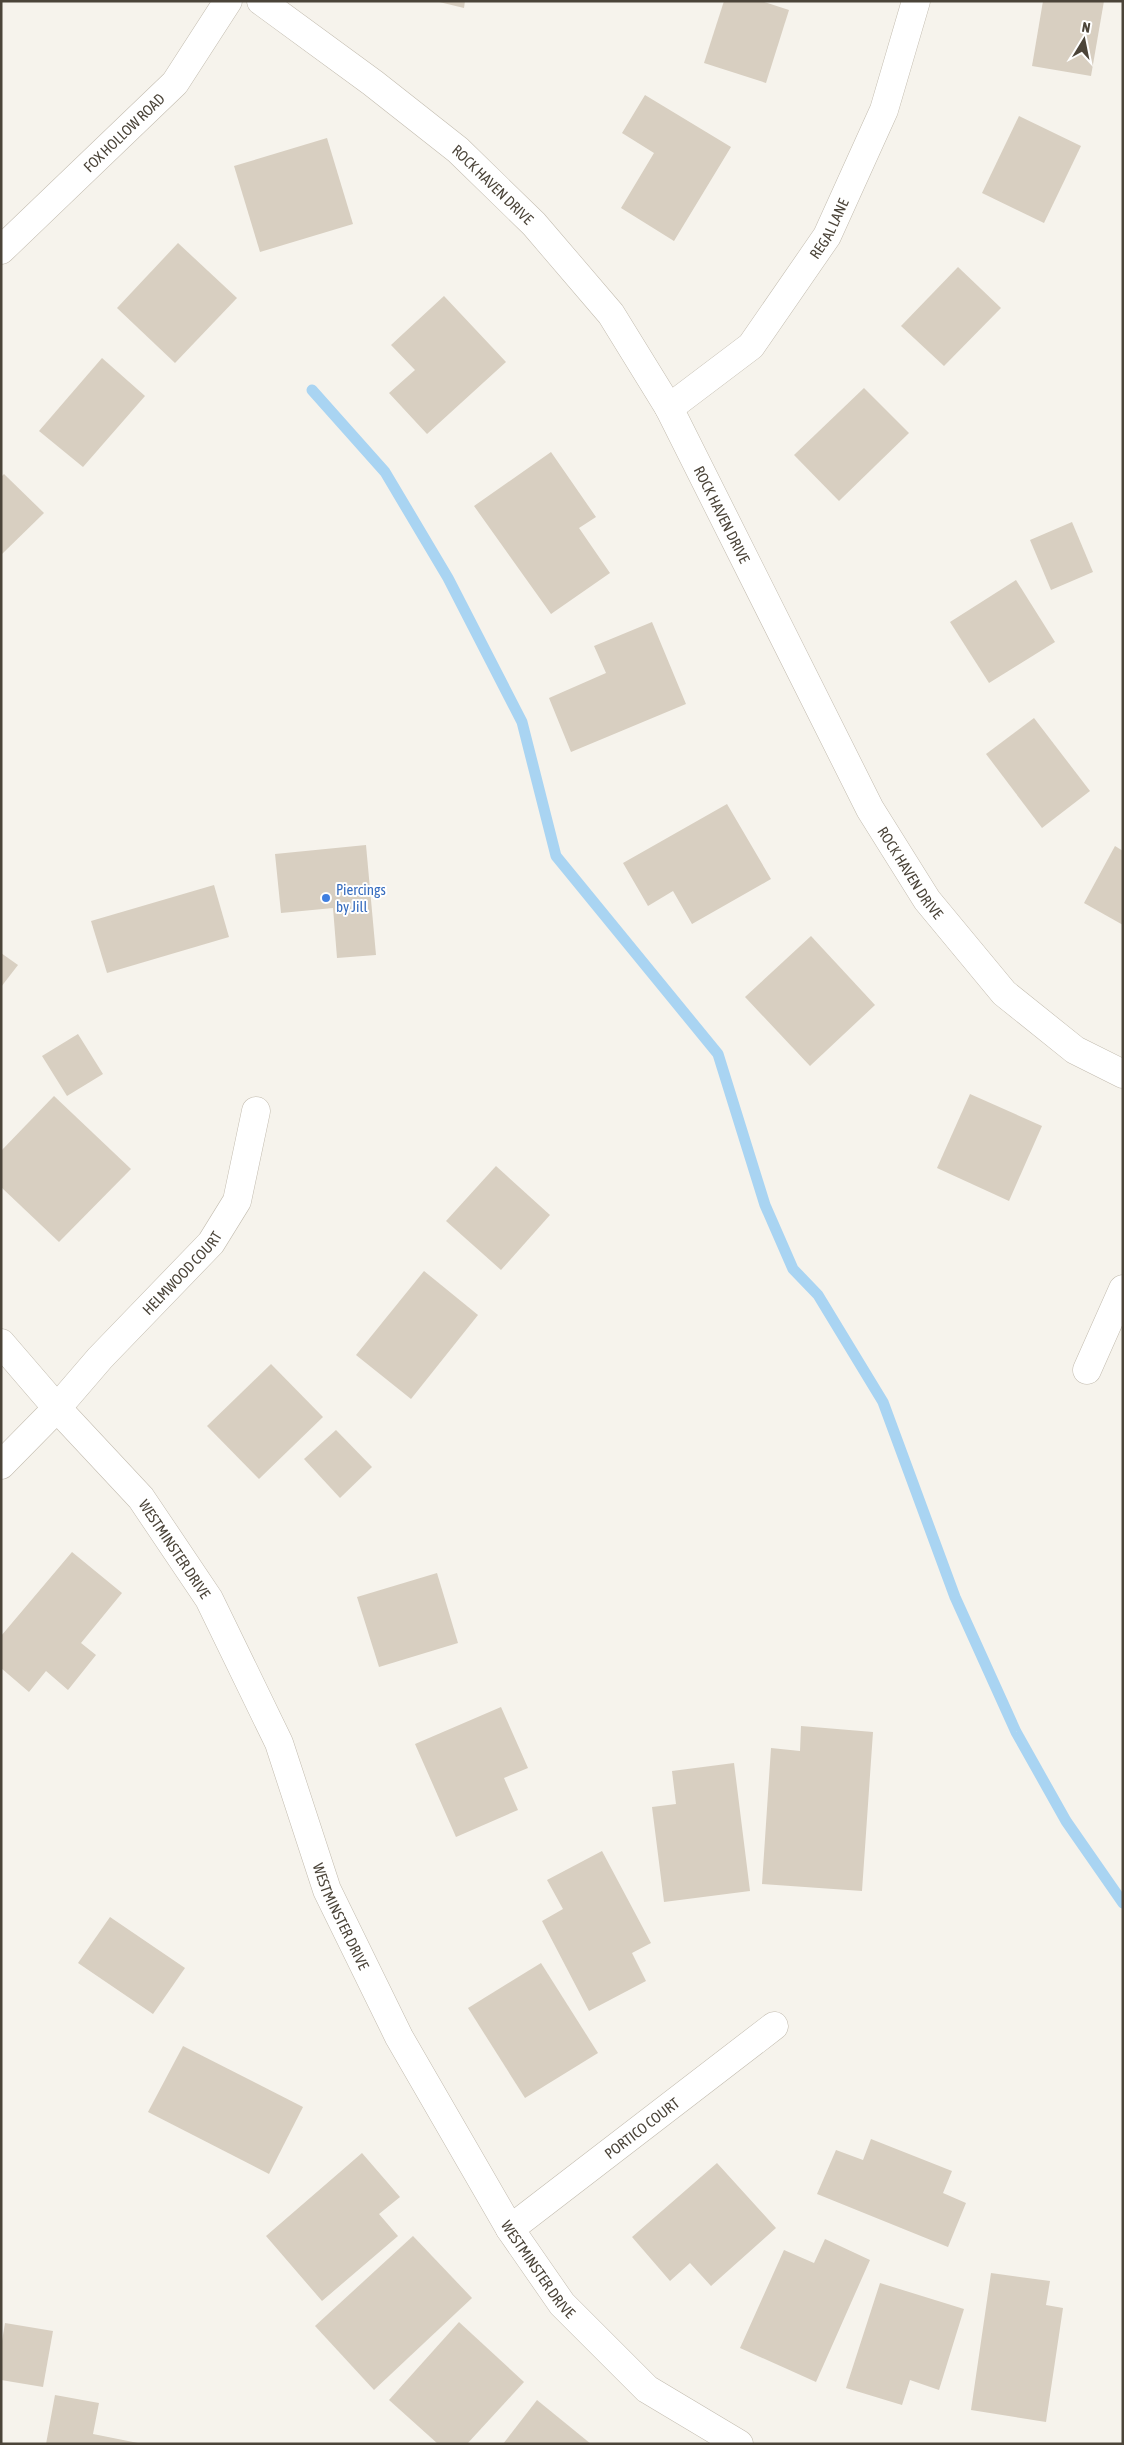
<svg xmlns="http://www.w3.org/2000/svg" width="1124" height="2445" viewBox="0 0 1124 2445" font-family="'Asap Condensed',sans-serif">
<style>
.lines{fill:none;stroke-linecap:round;stroke-linejoin:round}
.stream{stroke:#a9d4f2;stroke-width:11}
.building{fill:#d8cfc1}
.minor-casing{stroke:#c2bbae;stroke-width:29}
.minor{stroke:#fff;stroke-width:28}
.shop-dot{fill:#3f7fe0;stroke:#fff;stroke-width:2}
.labels{text-anchor:middle;dominant-baseline:central;stroke-width:4;stroke-linejoin:round;paint-order:stroke}
.street-label{font-size:15px;fill:#4b4439;stroke:#fff}
.shop-label{font-size:15px;fill:#366cbe;stroke:#fff;text-anchor:start}
</style>
<rect width="100%" height="100%" fill="#f6f3ec"/>
<g class="lines">
<polyline class="stream" points="312,390 385,472 448,578 522,722 556,856 718,1054 765,1205 793,1269 818,1295 883,1402 955,1597 1016,1732 1066,1821 1123,1903"/>
</g>
<g class="building">
<polygon points="435,1 465,1 464,8"/>
<polygon points="724,1 761,1 789,10 766,83 704,63"/>
<polygon points="1043,1 1104,1 1091,76 1032,66"/>
<polygon points="645,95 731,147 674,241 621,208 654,153 622,133"/>
<polygon points="1019,116 1081,146 1044,223 982,193"/>
<polygon points="327,138 353,224 260,252 234,166"/>
<polygon points="178,243 237,298 175,363 117,308"/>
<polygon points="958,267 1001,308 944,366 901,326"/>
<polygon points="444,296 506,362 427,434 389,393 415,370 391,345"/>
<polygon points="102,358 145,396 83,467 39,431"/>
<polygon points="864,388 909,433 839,501 794,455"/>
<polygon points="551,452 596,517 579,528 610,573 551,614 474,506"/>
<polygon points="4,474 44,513 1,555 1,477"/>
<polygon points="1072,522 1093,572 1051,590 1030,540"/>
<polygon points="1016,580 1055,642 989,683 950,622"/>
<polygon points="652,622 686,704 571,752 549,698 606,673 594,646"/>
<polygon points="1034,718 1090,791 1042,828 986,754"/>
<polygon points="727,804 771,879 692,924 673,891 648,906 623,863"/>
<polygon points="366,845 376,955 337,958 333,908 281,913 275,854"/>
<polygon points="1115,846 1123,851 1123,925 1084,903"/>
<polygon points="214,885 229,937 107,973 91,921"/>
<polygon points="811,936 875,1005 810,1066 745,997"/>
<polygon points="1,953 18,965 1,987"/>
<polygon points="78,1034 103,1074 67,1096 42,1056"/>
<polygon points="970,1094 1042,1126 1009,1201 937,1168"/>
<polygon points="54,1096 131,1169 59,1242 1,1187 1,1151"/>
<polygon points="496,1166 550,1215 501,1270 446,1221"/>
<polygon points="424,1271 478,1315 411,1399 356,1355"/>
<polygon points="271,1364 323,1417 259,1479 207,1426"/>
<polygon points="336,1430 372,1467 340,1498 304,1459"/>
<polygon points="72,1552 122,1593 81,1643 96,1655 68,1690 46,1671 29,1692 1,1668 1,1636"/>
<polygon points="437,1573 458,1643 379,1667 357,1597"/>
<polygon points="501,1707 528,1768 504,1778 518,1810 456,1837 415,1744"/>
<polygon points="801,1726 873,1732 862,1891 762,1884 771,1748 800,1751"/>
<polygon points="734,1763 750,1891 664,1902 652,1807 676,1804 672,1771"/>
<polygon points="602,1851 651,1943 632,1953 646,1981 589,2011 542,1921 563,1909 547,1880"/>
<polygon points="110,1917 185,1968 153,2014 78,1963"/>
<polygon points="541,1963 598,2053 525,2098 468,2008"/>
<polygon points="183,2046 303,2107 269,2174 148,2112"/>
<polygon points="871,2139 952,2171 943,2193 966,2203 948,2247 817,2194 836,2150 863,2160"/>
<polygon points="362,2153 400,2197 379,2214 398,2236 322,2301 266,2236"/>
<polygon points="717,2163 776,2228 711,2286 690,2263 670,2281 632,2237"/>
<polygon points="413,2236 472,2298 374,2390 315,2326"/>
<polygon points="825,2239 870,2260 816,2382 740,2348 784,2250 814,2263"/>
<polygon points="991,2273 1050,2281 1046,2305 1063,2308 1046,2422 971,2410"/>
<polygon points="880,2283 964,2309 939,2390 910,2380 902,2405 846,2388"/>
<polygon points="459,2322 524,2382 467,2444 438,2444 389,2400"/>
<polygon points="5,2323 53,2331 43,2387 1,2380 1,2347"/>
<polygon points="55,2395 99,2403 93,2434 143,2444 46,2444"/>
<polygon points="537,2400 591,2444 503,2444"/>
</g>
<g class="lines">
<g class="minor-casing">
<g id="minor">
<path id="s1" d="M261 1 373 83 458 150 534 224 611 314 669 408 870 809 927 900 1004 993 1075 1050 1123 1074"/>
<path id="s2" d="M1 250 175 83 228 1"/>
<path id="s3" d="M669 408 751 346 827 236 884 110 916 1"/>
<path id="s4" d="M1 1343 57 1408 141 1498 209 1599 279 1743 327 1890 399 2037 510 2229 562 2304 647 2389 739 2444"/>
<polyline points="1087,1370 1123,1289"/>
<path id="s5" d="M1 1465 57 1408 100 1358 211 1243 237 1201 256 1111"/>
<path id="s6" d="M510 2229 774 2026"/>
</g>
</g>
<use href="#minor" class="minor"/>
</g>
<circle class="shop-dot" cx="326" cy="898" r="5"/>
<g class="labels">
<g class="street-label">
<text stroke="none"><textPath href="#s2" startOffset="170">FOX HOLLOW ROAD</textPath></text>
<text stroke="none"><textPath href="#s1" startOffset="296">ROCK HAVEN DRIVE</textPath></text>
<text stroke="none"><textPath href="#s3" startOffset="244">REGAL LANE</textPath></text>
<text stroke="none"><textPath href="#s1" startOffset="701">ROCK HAVEN DRIVE</textPath></text>
<text stroke="none"><textPath href="#s1" startOffset="1106">ROCK HAVEN DRIVE</textPath></text>
<text stroke="none"><textPath href="#s5" startOffset="264">HELMWOOD COURT</textPath></text>
<text stroke="none"><textPath href="#s4" startOffset="270">WESTMINSTER DRIVE</textPath></text>
<text stroke="none"><textPath href="#s4" startOffset="675">WESTMINSTER DRIVE</textPath></text>
<text stroke="none"><textPath href="#s6" startOffset="166">PORTICO COURT</textPath></text>
<text stroke="none"><textPath href="#s4" startOffset="1080">WESTMINSTER DRIVE</textPath></text>
</g>
<g class="shop-label">
<text x="336" y="889">Piercings<tspan x="336" dy="17">by Jill</tspan></text>
</g>
</g>
<rect width="1124" height="2445" fill="none" stroke="#4b4439" stroke-width="5"/>
<g transform="translate(1084 40) rotate(10)" stroke="#ffffff" stroke-width="4" paint-order="stroke">
<path d="M0-4L9 19L0 12L-9 19Z" fill="#4b4439"/>
<text y="-8" font-size="14" font-weight="bold" text-anchor="middle" fill="#4b4439">N</text>
</g>
</svg>
